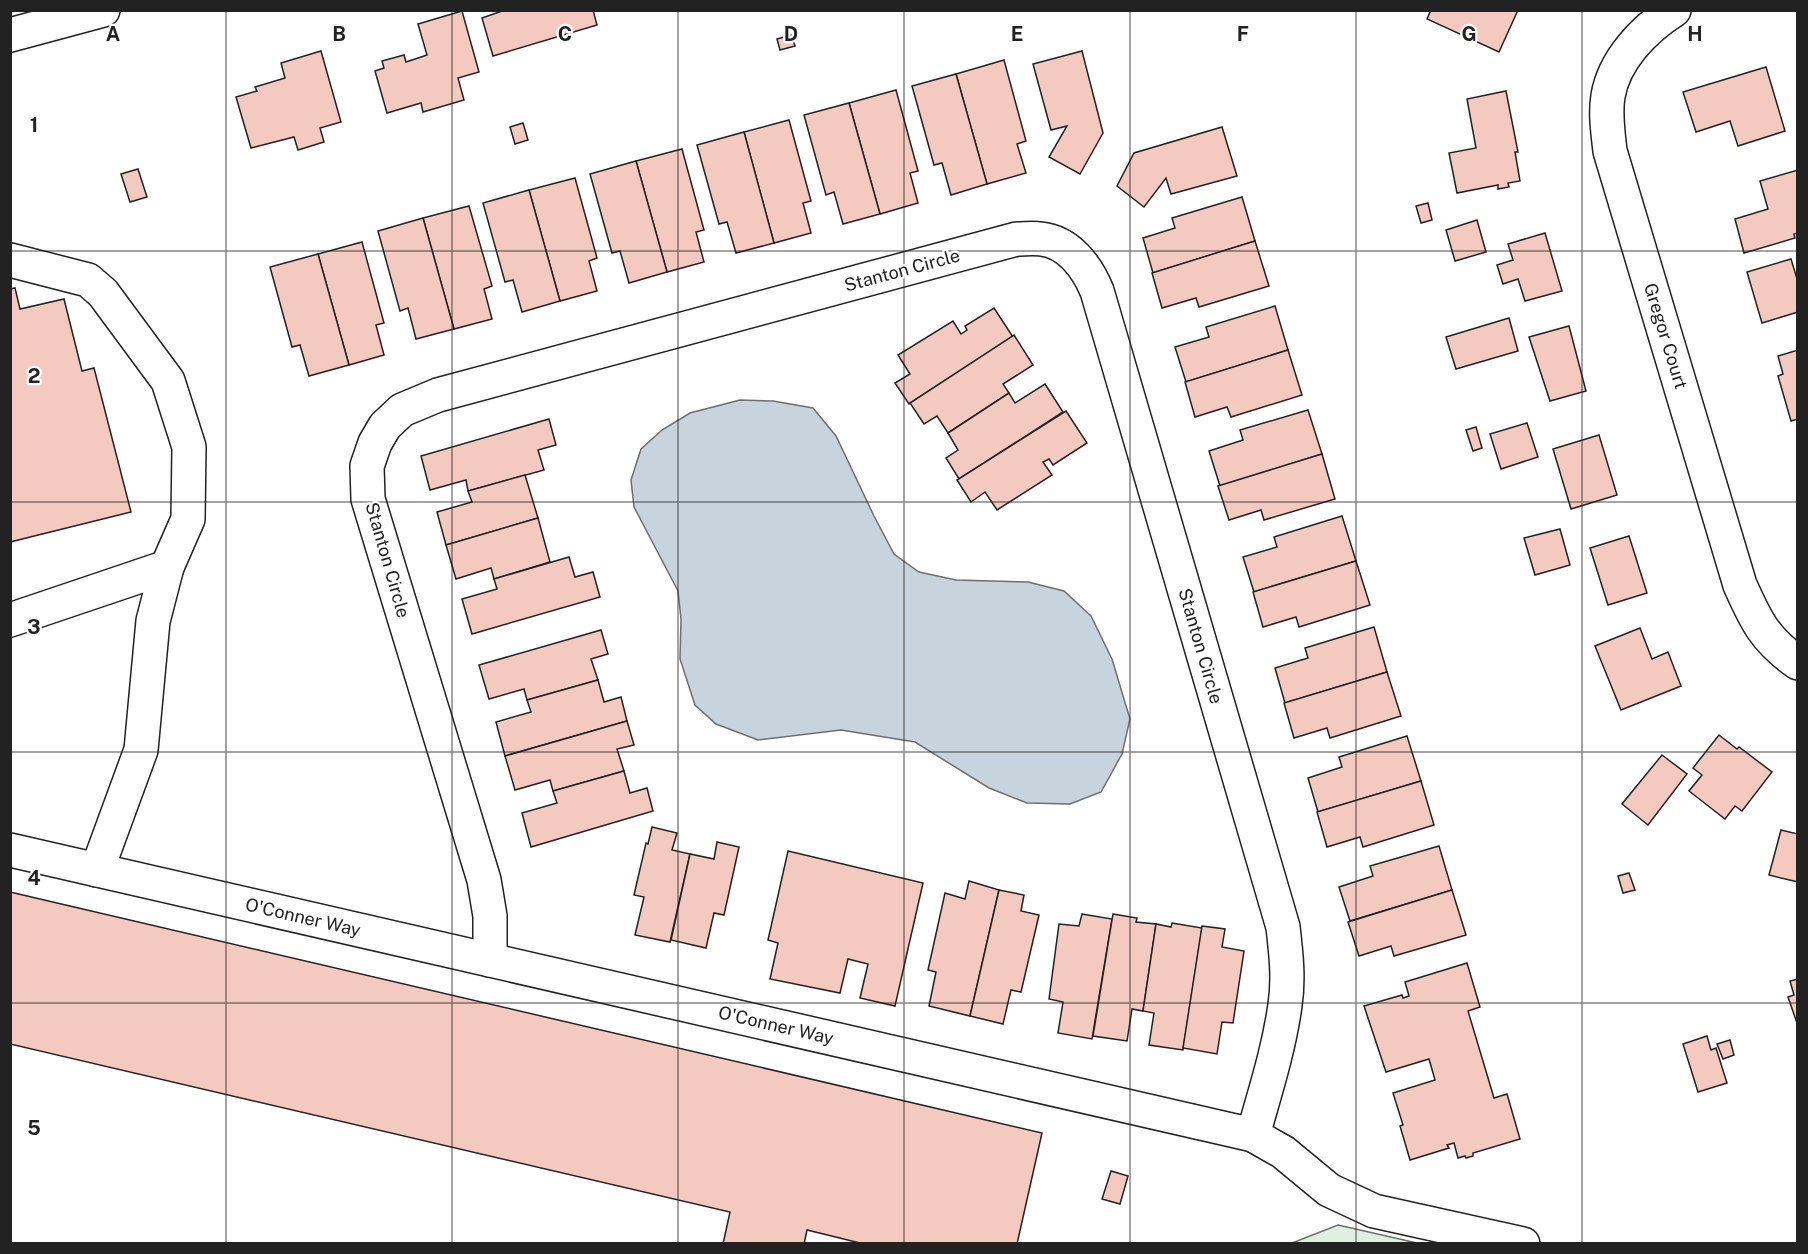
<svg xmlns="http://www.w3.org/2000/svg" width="1808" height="1254" viewBox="0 0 1808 1254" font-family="'Public Sans',sans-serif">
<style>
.green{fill:#e0efe3;stroke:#6f6f6f;stroke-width:1.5}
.water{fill:#c7d3dd;stroke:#6f6f6f;stroke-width:1.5}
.building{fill:#f3c9c0;stroke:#222;stroke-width:1.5}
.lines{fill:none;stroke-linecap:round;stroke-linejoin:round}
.minor-casing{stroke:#222;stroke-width:36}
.minor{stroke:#fff;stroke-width:33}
.grid{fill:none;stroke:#222;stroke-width:1.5;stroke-opacity:0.55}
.labels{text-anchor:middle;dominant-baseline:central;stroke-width:4.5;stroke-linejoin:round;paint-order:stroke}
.street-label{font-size:18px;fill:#222;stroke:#fff}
.grid-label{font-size:20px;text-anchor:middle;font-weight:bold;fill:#222;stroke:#fff;stroke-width:4.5;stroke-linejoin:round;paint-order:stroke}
</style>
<rect width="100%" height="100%" fill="#fff"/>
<polygon class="green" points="1338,1225 1417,1243 1292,1243"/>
<polygon class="water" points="740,400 773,401 813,408 836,436 874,516 894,554 919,572 956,580 1028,582 1064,591 1091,616 1112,659 1130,719 1122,754 1101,792 1070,804 1027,803 989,788 915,742 841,730 758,740 716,724 695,705 680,659 681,619 678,591 634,507 631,480 641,449 662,430 690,413"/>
<g class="building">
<polygon points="505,10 593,10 597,25 493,56 482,18"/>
<polygon points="1431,10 1518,10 1499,52 1427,19"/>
<polygon points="462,11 479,72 458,78 464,100 423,112 421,103 387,113 375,71 384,68 382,61 404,55 406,62 427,55 418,24"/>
<polygon points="791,35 795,46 780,50 777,39"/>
<polygon points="321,51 341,122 320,128 324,142 298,150 294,137 251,148 236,97 257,91 255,87 285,78 281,63"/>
<polygon points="1082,51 1103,133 1080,174 1049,157 1067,126 1051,130 1033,64"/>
<polygon points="1004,60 1026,141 1017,144 1026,173 987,184 956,74"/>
<polygon points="1766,67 1785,131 1738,146 1730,121 1696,132 1683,92"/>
<polygon points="956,74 987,184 951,195 942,163 934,165 912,86"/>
<polygon points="896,90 918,171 910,173 918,203 880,214 849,103"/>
<polygon points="1506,91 1518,152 1515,152 1520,181 1508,183 1509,187 1498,189 1498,185 1457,193 1449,153 1476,148 1467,99"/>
<polygon points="849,103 880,214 843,224 834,192 826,195 804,115"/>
<polygon points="789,120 811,201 803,203 811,233 774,243 744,132"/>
<polygon points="523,123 528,140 515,144 510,127"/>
<polygon points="1222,127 1237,176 1171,194 1166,178 1144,207 1117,186 1134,153"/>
<polygon points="744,132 774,243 736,253 727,222 719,224 697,145"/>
<polygon points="682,149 704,230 696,232 704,262 667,272 636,161"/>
<polygon points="636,161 667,272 629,283 620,251 612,253 590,174"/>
<polygon points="138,169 147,197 130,202 121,174"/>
<polygon points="1798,170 1798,233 1794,234 1795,238 1744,253 1735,219 1768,209 1760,181"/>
<polygon points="575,178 597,258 589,261 597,291 560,301 529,190"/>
<polygon points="529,190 560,301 522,312 513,280 505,282 483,203"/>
<polygon points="1242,197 1255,241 1153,273 1143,238 1175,228 1172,218"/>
<polygon points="1428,203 1432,220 1421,223 1416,206"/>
<polygon points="469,206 492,286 484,289 492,319 454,329 423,218"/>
<polygon points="423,218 454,329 416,339 408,308 400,311 378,231"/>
<polygon points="1477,220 1486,252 1455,261 1446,230"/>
<polygon points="1545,233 1562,291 1525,301 1518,279 1503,284 1497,265 1513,260 1508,244"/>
<polygon points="1255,241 1269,286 1199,307 1196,298 1162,308 1152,273"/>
<polygon points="362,242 384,323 376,325 384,355 349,365 318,254"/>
<polygon points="318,254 349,365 309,376 300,345 292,347 270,267"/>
<polygon points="1791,259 1798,282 1798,312 1762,323 1747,272"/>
<polygon points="15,288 20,309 64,299 82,371 94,368 131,512 10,542 10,289"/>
<polygon points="1275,306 1288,350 1186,382 1175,347 1209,337 1206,327"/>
<polygon points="994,308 1013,337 909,404 895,383 910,374 898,355 953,321 961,334 967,330 965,326"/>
<polygon points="1509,318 1518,351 1456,369 1446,337"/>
<polygon points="1569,326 1586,391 1550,401 1529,337"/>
<polygon points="1014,335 1033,365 1003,384 1009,393 948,433 937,416 924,424 910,403"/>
<polygon points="1288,350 1302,395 1231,417 1227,407 1195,417 1185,382"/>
<polygon points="1798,350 1798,419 1791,421 1778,376 1783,374 1778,356"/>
<polygon points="1045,384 1063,412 959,479 946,458 958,450 948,433 1009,393 1015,403"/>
<polygon points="1308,410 1322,454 1220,486 1209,451 1243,440 1240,430"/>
<polygon points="1066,411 1087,443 1053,465 1049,459 1043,462 1052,475 997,510 985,492 971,502 957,480"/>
<polygon points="549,419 556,445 538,450 544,470 468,491 466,480 430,490 421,456"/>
<polygon points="1527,423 1538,457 1501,469 1490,434"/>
<polygon points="1476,427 1482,448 1473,451 1466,430"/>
<polygon points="1599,435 1617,495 1571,509 1553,449"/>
<polygon points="1322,454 1335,499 1264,520 1261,510 1229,520 1218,486"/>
<polygon points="525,475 538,518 446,545 437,512 472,502 468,491"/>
<polygon points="1342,516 1356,561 1254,592 1243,557 1277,547 1274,537"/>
<polygon points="538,518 550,562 494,579 491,568 456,579 446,545"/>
<polygon points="1560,529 1570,565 1535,575 1524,538"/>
<polygon points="1629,536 1647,593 1608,605 1590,548"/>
<polygon points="569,557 575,577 593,572 600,597 472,634 462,599 497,589 494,579"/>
<polygon points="1356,561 1370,605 1299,627 1296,617 1263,627 1253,592"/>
<polygon points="1374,627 1387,672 1285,703 1275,668 1308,658 1305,648"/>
<polygon points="1640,628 1652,659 1668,652 1681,686 1621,710 1595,646"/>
<polygon points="601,630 608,654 591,659 598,680 527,700 524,689 489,699 479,665"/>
<polygon points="1387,672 1401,716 1330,738 1327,728 1294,738 1284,703"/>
<polygon points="598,680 604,702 621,697 627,721 505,756 496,722 531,712 527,700"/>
<polygon points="627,721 634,745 617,749 624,771 553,791 550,780 515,790 505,756"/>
<polygon points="1719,735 1737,749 1739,747 1772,772 1742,811 1735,806 1725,819 1689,791 1702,775 1693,768"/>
<polygon points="1407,736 1421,781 1318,812 1308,778 1342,767 1339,757"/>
<polygon points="1662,755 1687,774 1648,825 1622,804"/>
<polygon points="624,771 630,793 647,788 653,811 531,847 522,813 557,803 553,791"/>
<polygon points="1421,781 1434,825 1363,847 1360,837 1327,847 1317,812"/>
<polygon points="652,827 677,833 672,850 690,854 670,942 635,935 644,897 634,895 646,843 648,844"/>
<polygon points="1781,830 1798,834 1798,882 1769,875"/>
<polygon points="717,842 739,847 724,915 714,913 706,948 671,940 690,854 714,859"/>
<polygon points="1439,846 1452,890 1350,921 1339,887 1373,876 1370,866"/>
<polygon points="788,851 923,883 895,1006 860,998 868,964 848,959 840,993 770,979 778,943 768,940"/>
<polygon points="1629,873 1635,890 1623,893 1618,876"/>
<polygon points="969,881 999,890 970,1016 929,1006 936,972 928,970 945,893 965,899"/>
<polygon points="999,890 1024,895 1021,911 1039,915 1021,992 1011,990 1003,1024 970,1016"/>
<polygon points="1452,890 1466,935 1394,956 1391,946 1359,956 1348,922"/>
<polygon points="10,892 1042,1133 1017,1244 864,1244 807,1230 804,1244 723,1244 730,1212 10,1044"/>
<polygon points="1082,914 1112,919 1092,1039 1058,1033 1063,1002 1049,999 1059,924 1079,926"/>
<polygon points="1113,914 1137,918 1136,922 1156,924 1143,1011 1132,1009 1127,1041 1093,1036"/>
<polygon points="1172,923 1202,928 1183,1050 1149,1045 1154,1013 1143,1011 1156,924 1171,927"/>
<polygon points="1202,926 1225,929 1222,947 1244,951 1233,1023 1222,1022 1217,1054 1183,1048"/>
<polygon points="1467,963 1480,1007 1468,1011 1494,1098 1507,1094 1520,1139 1473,1153 1473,1156 1466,1158 1465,1156 1458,1158 1454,1143 1447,1145 1449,1148 1410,1160 1400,1126 1403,1125 1393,1093 1435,1080 1429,1059 1386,1072 1364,1006 1402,995 1403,998 1409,996 1405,982"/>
<polygon points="1798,979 1798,1026 1788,997 1794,995 1790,981"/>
<polygon points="1707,1036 1711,1050 1716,1048 1727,1083 1698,1092 1683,1044"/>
<polygon points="1730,1040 1734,1055 1723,1059 1717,1044"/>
<polygon points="1111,1171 1128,1176 1120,1204 1102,1199"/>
</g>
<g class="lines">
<g class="minor-casing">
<g id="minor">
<path d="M1674 10C1644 29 1614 60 1608 96 1605 114 1608 133 1610 151L1740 585C1756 621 1765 640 1798 663"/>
<polyline points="10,35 103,10"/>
<polyline points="10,260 88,280 103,293 168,381 189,447 188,519 167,567 153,621 141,750 97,870"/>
<polyline points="10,620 167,567"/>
<polyline points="10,850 1253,1135 1283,1152 1329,1190 1374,1211 1523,1244"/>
<path d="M490 960V916L484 880 368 499 367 466 375 443 385 426 402 410 438 395 1017 239C1025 239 1033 238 1041 239 1069 242 1087 267 1097 291L1283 927C1286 953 1289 979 1285 1005 1279 1049 1265 1092 1253 1135"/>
</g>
</g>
<use href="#minor" class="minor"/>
</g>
<path class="grid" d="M226 10V1244M452 10V1244M678 10V1244M904 10V1244M1130 10V1244M1356 10V1244M1582 10V1244M10 251H1798M10 502H1798M10 752H1798M10 1003H1798"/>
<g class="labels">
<g class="street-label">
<text transform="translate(902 270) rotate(-15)">Stanton Circle</text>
<text transform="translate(1666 336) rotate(73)">Gregor Court</text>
<text transform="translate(388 560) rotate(74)">Stanton Circle</text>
<text transform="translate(1201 646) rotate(74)">Stanton Circle</text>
<text transform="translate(303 917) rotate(13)">O'Conner Way</text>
<text transform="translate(776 1025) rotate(13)">O'Conner Way</text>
</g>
</g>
<g class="grid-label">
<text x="113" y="41">A</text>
<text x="339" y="41">B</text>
<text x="565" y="41">C</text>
<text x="791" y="41">D</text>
<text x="1017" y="41">E</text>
<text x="1243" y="41">F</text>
<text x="1469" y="41">G</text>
<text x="1695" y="41">H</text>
<text x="34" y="132">1</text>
<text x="34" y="383">2</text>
<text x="34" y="634">3</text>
<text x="34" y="885">4</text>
<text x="34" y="1135">5</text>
</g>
<rect width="1808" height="1254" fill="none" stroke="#222222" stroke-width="24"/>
</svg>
